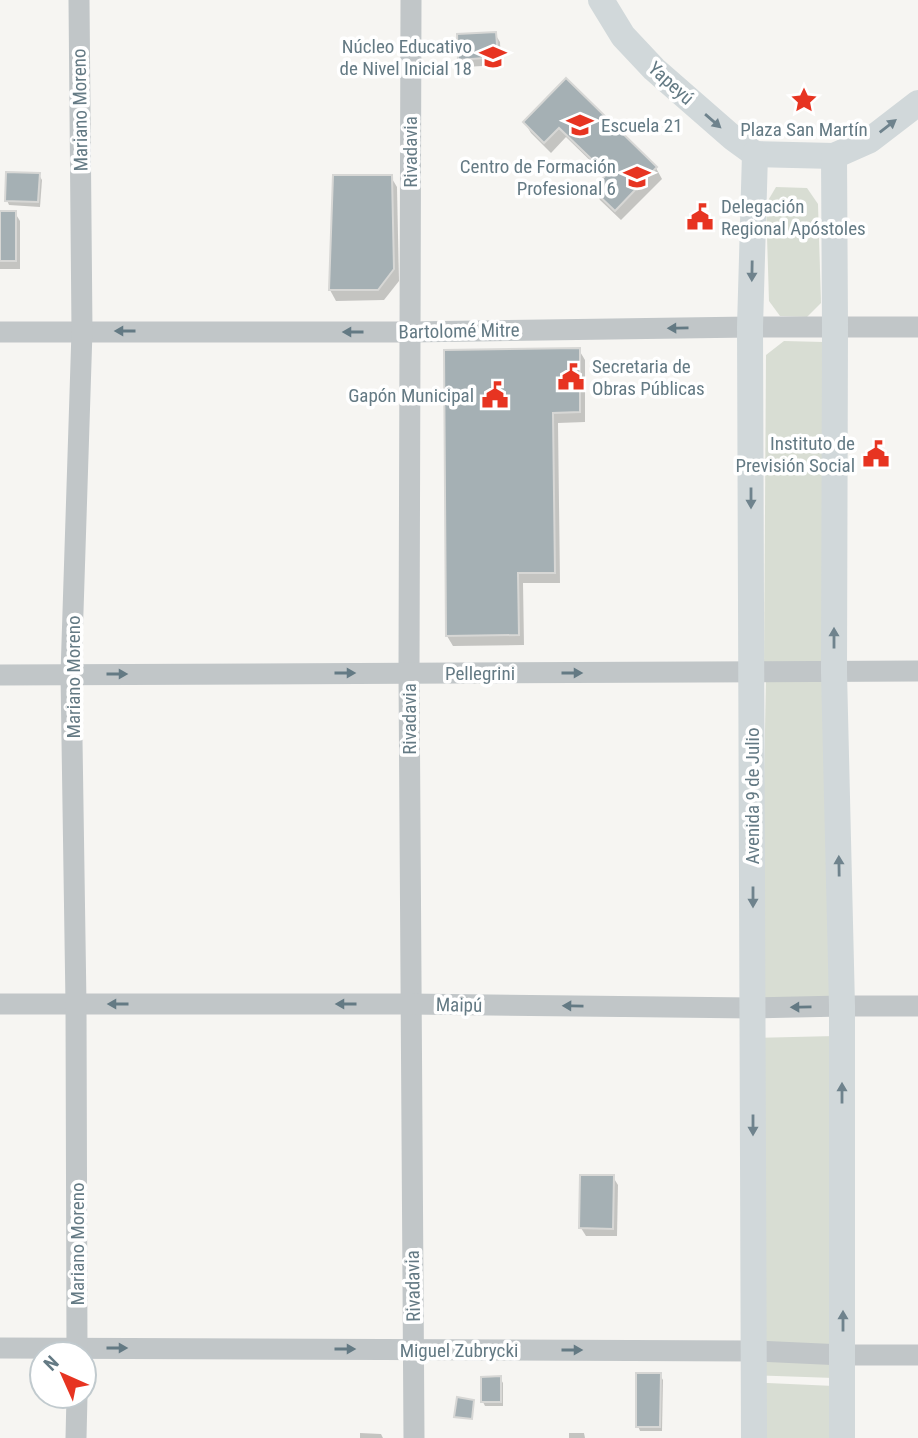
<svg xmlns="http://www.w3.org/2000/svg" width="918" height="1438" viewBox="0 0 918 1438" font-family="'Roboto Condensed',sans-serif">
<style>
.green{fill:#d8ddd3}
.shadow{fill:#0003}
.building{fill:#a5b0b4;stroke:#d7d7d5;stroke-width:2}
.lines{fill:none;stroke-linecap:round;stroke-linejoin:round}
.minor{stroke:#c1c6c8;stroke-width:21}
.major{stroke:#d1d8da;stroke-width:26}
.oneway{fill:#6f838d}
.oneway2{fill:#647a84}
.labels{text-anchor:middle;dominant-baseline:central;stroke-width:7;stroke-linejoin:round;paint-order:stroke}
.poi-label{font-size:19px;fill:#647a84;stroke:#fff;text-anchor:end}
.street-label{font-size:19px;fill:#647a84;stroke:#fff}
</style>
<rect width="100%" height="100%" fill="#f6f5f2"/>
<g class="green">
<polygon points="776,187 807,188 818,204 821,303 807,317 780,316 769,301 766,204"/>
<polygon points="784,341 824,342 835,665 764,665 766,355"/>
<polygon points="766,677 835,678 839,998 760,999"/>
<polygon points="835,1036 834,1378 749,1375 755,1038"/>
<polygon points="747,1382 834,1386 834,1438 747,1438"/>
</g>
<g class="shadow">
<polygon points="495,34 500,42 501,65 464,67 460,59"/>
<polygon points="566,81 656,168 662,179 621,220 600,200 594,189 607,177 566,137 551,153 531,133 525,123"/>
<polygon points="39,175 42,180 40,207 9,205 7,200"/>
<polygon points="391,177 397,187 399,281 384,300 336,301 330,290"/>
<polygon points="0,213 15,213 20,221 20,269 0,269"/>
<polygon points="579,350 585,360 585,422 558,423 560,583 523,583 524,645 453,646 447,636"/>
<polygon points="613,1177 618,1185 617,1236 586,1236 581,1228"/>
<polygon points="660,1375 663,1380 662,1431 640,1431 638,1426"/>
<polygon points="500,1378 503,1383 503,1406 485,1406 483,1402"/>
<polygon points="360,1433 381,1434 383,1438 360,1438"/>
<polygon points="569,1433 584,1433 585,1438 569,1438"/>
</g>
<g class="building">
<polygon points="496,32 498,57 458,60 457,34"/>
<polygon points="566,78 657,167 615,211 592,189 607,174 559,128 544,143 523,122"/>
<polygon points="6,172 40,173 38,202 5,201"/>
<polygon points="333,175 392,175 394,269 378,290 329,290"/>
<rect x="0" y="211" width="16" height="50"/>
<polygon points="580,348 580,412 553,413 555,573 518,573 519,635 446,636 444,350"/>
<polygon points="580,1175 614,1175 613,1229 579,1228"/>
<polygon points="636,1373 661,1373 660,1427 636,1427"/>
<polygon points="501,1376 501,1402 481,1402 481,1377"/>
<polygon points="457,1397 474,1400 472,1419 454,1417"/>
</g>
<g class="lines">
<g class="minor">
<polyline points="411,0 409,673 414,1438"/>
<polyline points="0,332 409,332 750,327 918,327"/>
<polyline points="0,675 918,671"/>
<polyline points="0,1004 410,1004 753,1008 842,1006 918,1006"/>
<polyline points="0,1348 754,1351 843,1355 918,1355"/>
<polyline points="77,1354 76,1004 71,674 82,331 79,0"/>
<polyline points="76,1438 77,1396"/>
</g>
<g class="major">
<polyline points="601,0 623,36 654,69 733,138 755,154"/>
<polyline points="755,154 834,156 870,140 918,103"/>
<polyline points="834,156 835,327 834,672 842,1006 842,1438"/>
<polyline points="754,1438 750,327 755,154"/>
</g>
</g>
<defs><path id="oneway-solid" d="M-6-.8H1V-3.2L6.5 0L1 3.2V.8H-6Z" transform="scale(1.75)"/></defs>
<g class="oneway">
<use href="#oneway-solid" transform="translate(713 121) rotate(41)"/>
<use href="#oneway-solid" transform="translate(888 126) rotate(-38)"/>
<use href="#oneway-solid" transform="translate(752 271) rotate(91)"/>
<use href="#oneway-solid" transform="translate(751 498) rotate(90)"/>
<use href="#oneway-solid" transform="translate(834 638) rotate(-90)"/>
<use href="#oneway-solid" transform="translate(839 866) rotate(-91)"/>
<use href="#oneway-solid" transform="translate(753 897) rotate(90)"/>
<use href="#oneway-solid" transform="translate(842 1093) rotate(-90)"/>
<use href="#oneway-solid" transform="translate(753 1125) rotate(90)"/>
<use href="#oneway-solid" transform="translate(843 1321) rotate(-90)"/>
</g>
<g class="oneway2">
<use href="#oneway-solid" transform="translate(678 328) rotate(179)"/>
<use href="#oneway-solid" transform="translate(125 331) rotate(-180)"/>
<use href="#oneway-solid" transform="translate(353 332) rotate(-180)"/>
<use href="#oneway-solid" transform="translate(345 673)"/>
<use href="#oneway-solid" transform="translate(572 673)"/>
<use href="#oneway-solid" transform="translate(117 674)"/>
<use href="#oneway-solid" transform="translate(118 1004) rotate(-180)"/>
<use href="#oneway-solid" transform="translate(346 1004) rotate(-180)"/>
<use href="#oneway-solid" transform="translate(573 1006) rotate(-179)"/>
<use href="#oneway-solid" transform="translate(801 1007) rotate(179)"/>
<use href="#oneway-solid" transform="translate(117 1348)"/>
<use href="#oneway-solid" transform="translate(345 1349)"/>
<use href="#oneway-solid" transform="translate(572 1350)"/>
</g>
<defs>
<g id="school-bare" transform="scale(2.1)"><path d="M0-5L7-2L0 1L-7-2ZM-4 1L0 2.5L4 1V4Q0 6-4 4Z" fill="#e73421" stroke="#fff" stroke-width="2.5" paint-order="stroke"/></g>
<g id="sight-bare" transform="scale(2.1)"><path d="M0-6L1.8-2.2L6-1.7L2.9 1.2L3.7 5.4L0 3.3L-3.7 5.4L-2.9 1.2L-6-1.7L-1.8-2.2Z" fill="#e73421" stroke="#fff" stroke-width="2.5" paint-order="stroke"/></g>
<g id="civic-bare" transform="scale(2.1)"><path d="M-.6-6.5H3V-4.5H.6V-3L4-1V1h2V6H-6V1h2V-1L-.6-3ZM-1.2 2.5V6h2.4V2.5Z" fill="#e73421" stroke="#fff" stroke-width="2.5" paint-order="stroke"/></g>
</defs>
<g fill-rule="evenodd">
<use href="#school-bare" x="493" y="57"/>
<use href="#sight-bare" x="804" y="100"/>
<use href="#school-bare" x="580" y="125"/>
<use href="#school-bare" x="637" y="177"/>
<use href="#civic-bare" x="700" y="217"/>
<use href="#civic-bare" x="571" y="377"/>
<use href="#civic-bare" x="495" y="395"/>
<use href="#civic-bare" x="876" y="454"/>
</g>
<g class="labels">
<g class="poi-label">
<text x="472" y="46">Núcleo Educativo<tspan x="472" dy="22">de Nivel Inicial 18</tspan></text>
<text x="601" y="125" text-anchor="start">Escuela 21</text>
<text x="804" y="129" text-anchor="middle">Plaza San Martín</text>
<text x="616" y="166">Centro de Formación<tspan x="616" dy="22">Profesional 6</tspan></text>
<text x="721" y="206" text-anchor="start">Delegación<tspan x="721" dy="22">Regional Apóstoles</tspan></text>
<text x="592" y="366" text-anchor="start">Secretaria de<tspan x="592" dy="22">Obras Públicas</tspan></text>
<text x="474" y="395">Gapón Municipal</text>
<text x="855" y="443">Instituto de<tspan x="855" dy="22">Previsión Social</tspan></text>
</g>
<g class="street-label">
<text transform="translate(671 83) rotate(42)">Yapeyú</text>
<text transform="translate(80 110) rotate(-91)">Mariano Moreno</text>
<text transform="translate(410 152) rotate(-90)">Rivadavia</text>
<text transform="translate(459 331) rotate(-1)">Bartolomé Mitre</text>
<text x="480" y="673">Pellegrini</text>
<text transform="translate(73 677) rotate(-90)">Mariano Moreno</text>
<text transform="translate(409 719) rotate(-90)">Rivadavia</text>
<text transform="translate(752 796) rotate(-90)">Avenida 9 de Julio</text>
<text transform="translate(459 1005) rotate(1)">Maipú</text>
<text transform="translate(77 1244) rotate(-90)">Mariano Moreno</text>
<text transform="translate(413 1286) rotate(-91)">Rivadavia</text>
<text x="459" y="1350">Miguel Zubrycki</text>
</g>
</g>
<g transform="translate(63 1375) rotate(315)"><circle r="33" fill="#ffffff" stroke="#c1cace" stroke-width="2"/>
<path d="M0-5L12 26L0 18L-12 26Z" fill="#e73421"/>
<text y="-10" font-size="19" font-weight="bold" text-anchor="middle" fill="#647a84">N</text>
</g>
</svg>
